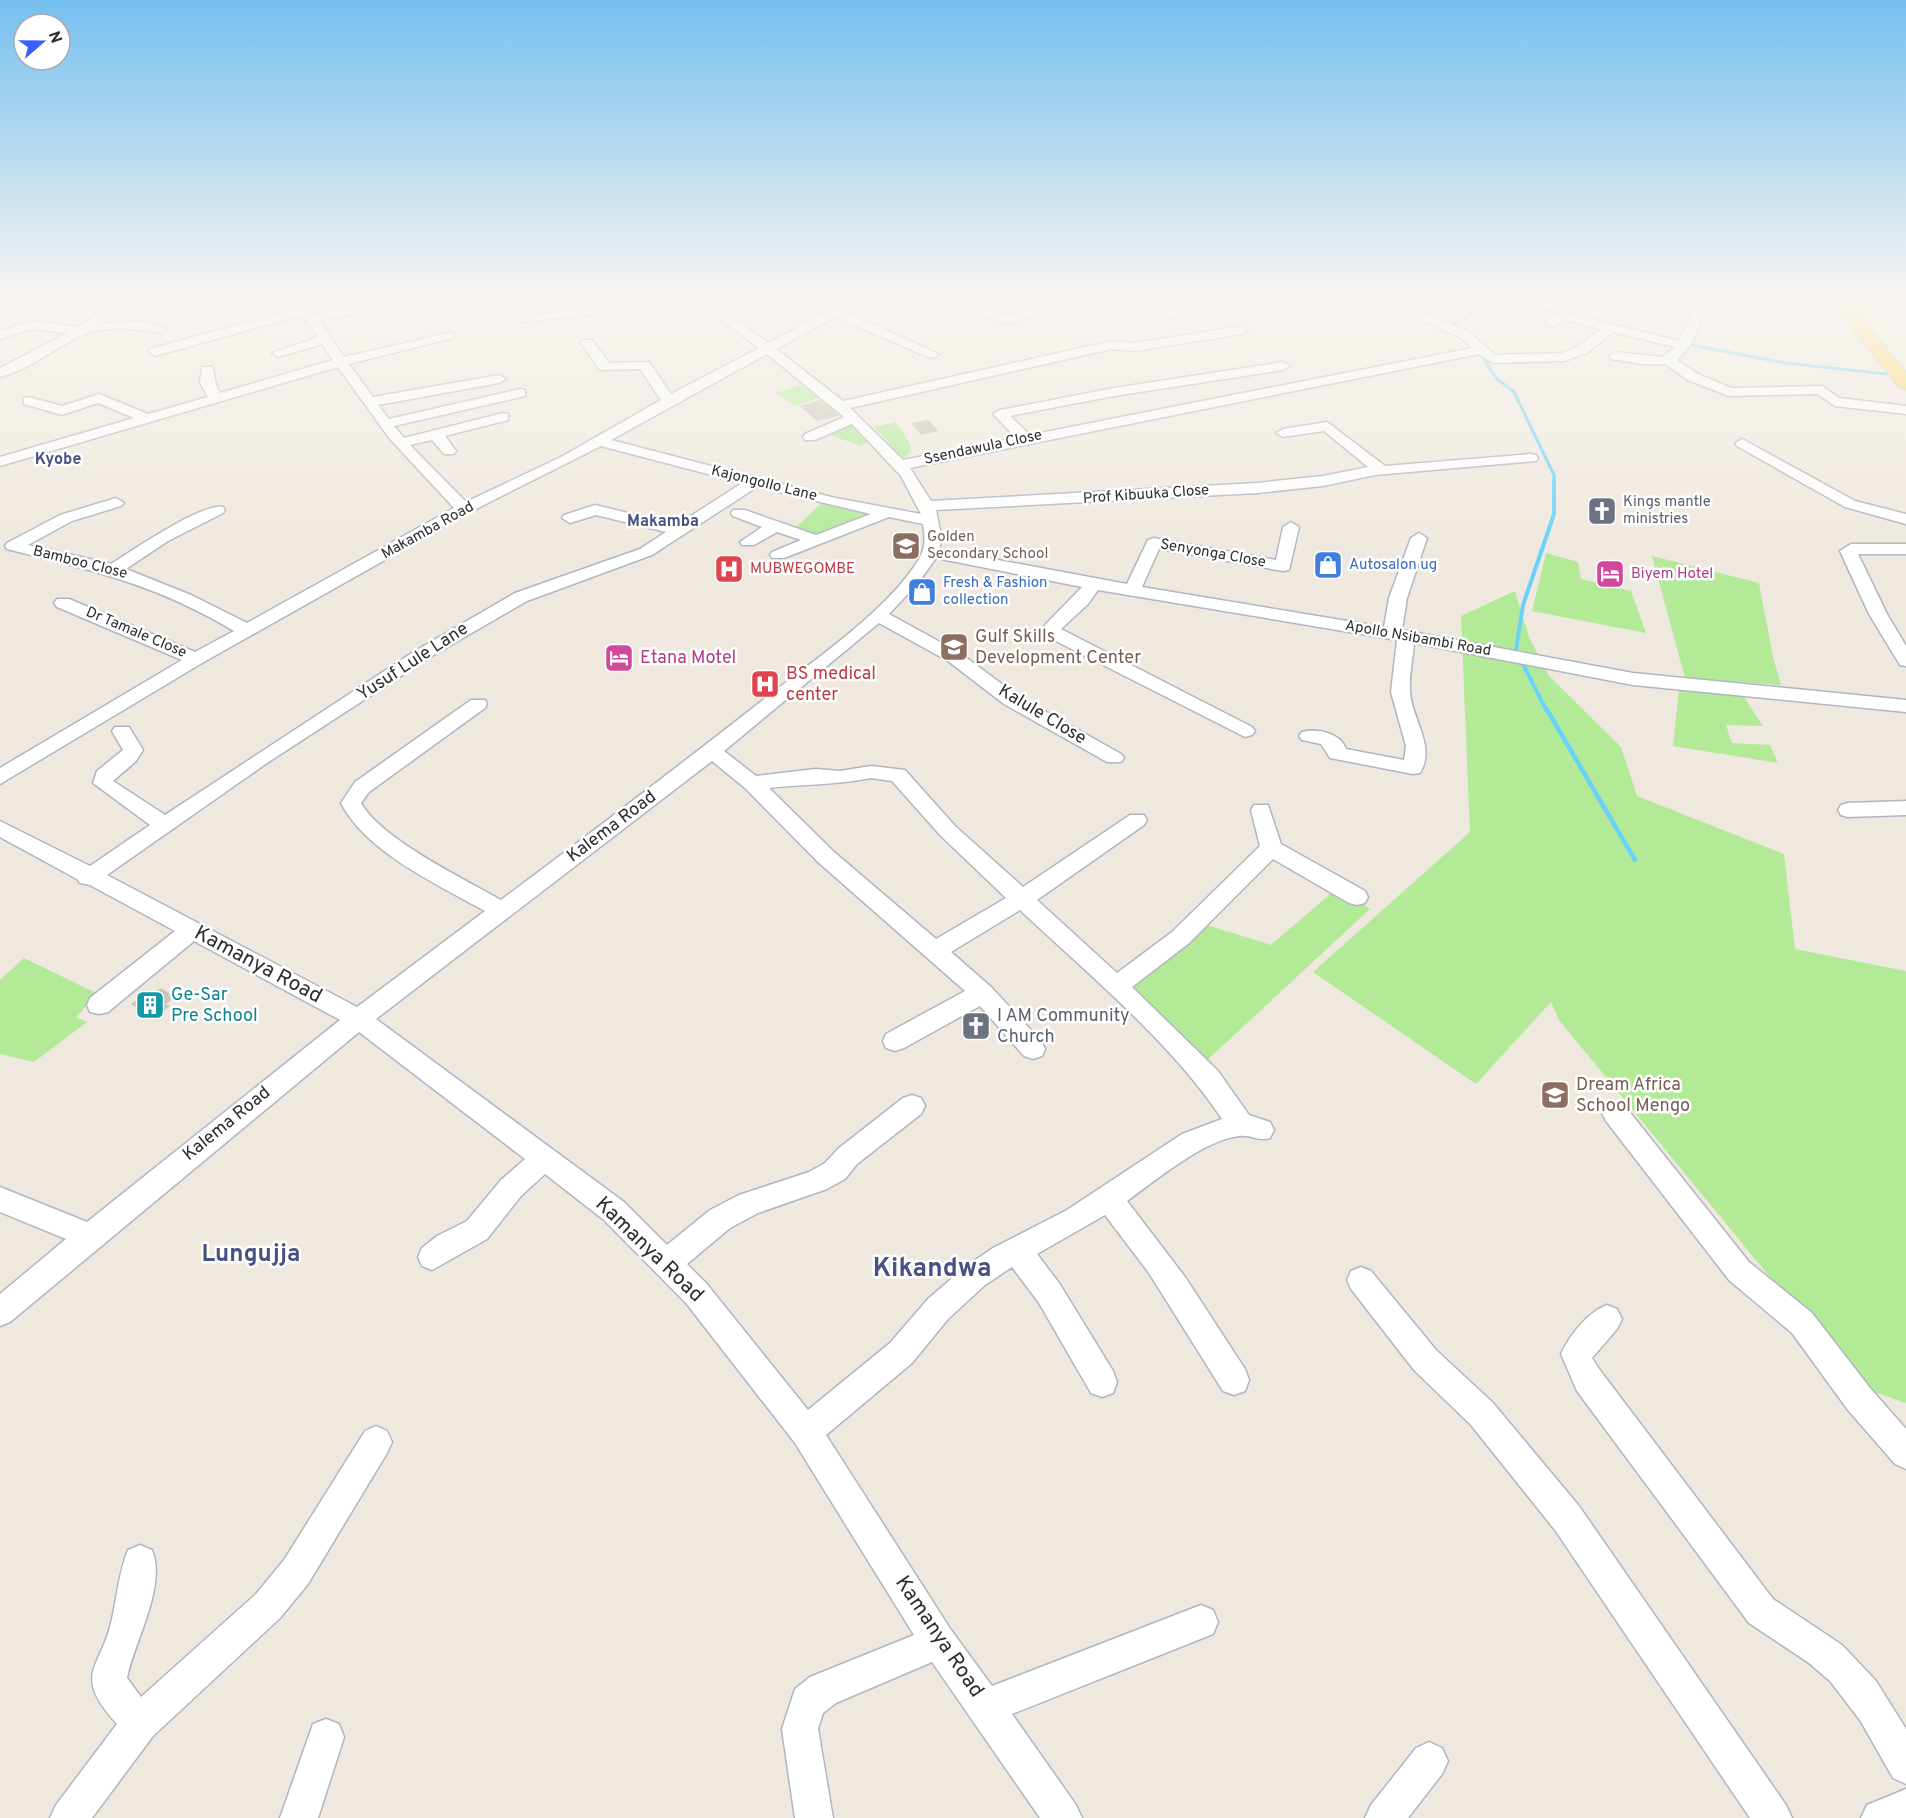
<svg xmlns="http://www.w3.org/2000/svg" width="1906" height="1818" viewBox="0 0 1906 1818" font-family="Overpass,sans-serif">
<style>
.green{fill:#b2ea97}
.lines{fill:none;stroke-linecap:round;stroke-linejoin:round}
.stream-far2{stroke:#69d2f9;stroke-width:3}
.stream-far1{stroke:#69d2f9;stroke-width:4}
.stream{stroke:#69d2f9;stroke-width:4.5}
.building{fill:#cbc6bc}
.minor-casing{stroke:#b2b5c1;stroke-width:3}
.major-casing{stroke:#c8c8c8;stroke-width:3}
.minor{fill:#fff;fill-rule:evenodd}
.major{fill:#fdd756;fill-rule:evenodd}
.labels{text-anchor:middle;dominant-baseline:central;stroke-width:5;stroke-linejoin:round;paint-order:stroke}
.far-street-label{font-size:15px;fill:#2d2d2d;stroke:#fff}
.far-worship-label{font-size:15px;fill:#5b616d;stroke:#fff;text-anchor:start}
.far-education-label{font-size:15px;fill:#785e54;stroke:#fff;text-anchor:start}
.far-shop-label{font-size:15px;fill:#366cbe;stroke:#fff;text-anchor:start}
.far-health-label{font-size:15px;fill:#be3a42;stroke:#fff;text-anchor:start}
.far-hotel-label{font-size:15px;fill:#b23c85;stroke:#fff;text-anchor:start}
.far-neighbourhood-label{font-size:16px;font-weight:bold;fill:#485282;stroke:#fff}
.education-label{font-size:18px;fill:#785e54;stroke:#fff;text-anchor:start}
.hotel-label{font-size:18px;fill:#b23c85;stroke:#fff;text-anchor:start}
.street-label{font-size:18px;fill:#2d2d2d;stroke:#fff}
.health-label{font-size:18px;fill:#be3a42;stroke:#fff;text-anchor:start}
.culture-label{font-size:18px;fill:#0d838f;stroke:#fff;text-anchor:start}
.worship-label{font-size:18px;fill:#5b616d;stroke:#fff;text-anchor:start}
.near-street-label{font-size:21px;fill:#2d2d2d;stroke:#fff}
.near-neighbourhood-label{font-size:24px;font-weight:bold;fill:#485282;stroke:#fff}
.near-quarter-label{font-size:26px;font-weight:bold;fill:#485282;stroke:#fff}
</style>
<rect width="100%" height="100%" fill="#efe8de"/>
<g class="green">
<polygon points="803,384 820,397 795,406 776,393"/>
<polygon points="896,422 910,444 911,452 903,459 874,427"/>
<polygon points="849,424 868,443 861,446 830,435"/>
<polygon points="823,502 871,515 816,537 794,529"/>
<polygon points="1546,553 1578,562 1581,579 1631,591 1646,633 1532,611"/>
<polygon points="1652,556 1759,583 1773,657 1781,685 1685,678"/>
<polygon points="1515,591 1529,637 1549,676 1621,747 1637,796 1784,854 1795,949 1906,971 1906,1403 1860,1387 1559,1020 1551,1002 1476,1084 1313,972 1470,832 1461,616"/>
<polygon points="1679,689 1742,694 1763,726 1726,725 1732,743 1770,745 1778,763 1673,746"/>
<polygon points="1337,888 1370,909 1203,1064 1128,993 1207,925 1271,945"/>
<polygon points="24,958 98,994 76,1017 87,1022 34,1062 0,1054 0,980"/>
</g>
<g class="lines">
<g class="stream-far2">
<polyline points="1499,298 1566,315"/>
<polyline points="1448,327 1502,299"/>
<polyline points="1685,344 1785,363 1887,374"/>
<polyline points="1480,353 1496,378 1514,392 1554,475 1554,481"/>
</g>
<polyline class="stream-far1" points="1546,710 1516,650 1523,605 1554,514 1554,479"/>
<polyline class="stream" points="1546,708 1635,860"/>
</g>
<g class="building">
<polygon points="820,400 827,406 839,416 817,421 800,406"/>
<polygon points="928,420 939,431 921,435 911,423"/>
<polygon points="161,988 175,997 166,1004 170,1006 154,1018 131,1004 149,991 153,994"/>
</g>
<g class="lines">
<g class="minor-casing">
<g id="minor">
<path d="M119 298H133L101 324 141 321 167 329 161 333C143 329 104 326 87 333 58 345 32 369 0 377V368L68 333 32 329 0 339V331L31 321 79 327Z"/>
<path d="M291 298H303L314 314 399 298H425L419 302 319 320 344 357 453 332V338L349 364 373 397 499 375 506 379 499 383 378 405 389 419 520 389 525 390V396L394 426 404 438 503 413 508 414V420L445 436 456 451 454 454H444L432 440 410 445 466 502 561 457 661 400 640 369 600 370 581 343 582 340H592L609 363 649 362 671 394 759 348 699 303 521 322 519 319 524 305 530 301 536 305 533 314 676 298H708L768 343 854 298H869L846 312 939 354 933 358 928 357 836 317 776 349 843 401 1112 341 1135 343 1242 326 1248 330 1242 334 1135 351 1112 349 850 408 903 460 1016 438 993 414 1000 410 1114 388 1283 362 1290 366 1283 370 1114 396 1010 416 1030 435 1472 348 1461 338 1374 298H1390L1469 332 1495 355 1562 353 1577 347 1601 329 1565 320 1555 326H1547V320L1563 312 1679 341 1700 298H1712L1690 346 1677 360 1698 374 1731 388 1822 386 1839 398 1906 406V414L1835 406 1818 394 1729 396 1688 380 1665 364H1643L1611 359 1609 356 1616 352 1662 357 1675 347 1613 332 1587 353 1564 361 1492 363 1479 354 910 468 931 501 1257 483 1323 476 1368 467 1324 431 1283 437 1276 433 1283 429 1327 422 1385 466 1531 454 1536 455 1538 458 1536 461 1375 475 1323 486 1257 493 936 510 942 540 939 549 1127 584 1148 540 1154 538 1276 560 1283 527 1291 522 1299 527 1289 570 1283 571 1159 549 1142 587 1384 627 1389 598 1411 538 1419 533 1427 538 1407 598 1402 630 1633 673 1906 700V712L1633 685 1414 643C1413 658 1409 675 1410 690 1410 717 1437 746 1420 773L1413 774 1330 758 1321 744 1302 740 1299 736 1302 732C1317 728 1341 733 1346 749L1404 760 1406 746 1391 692 1397 640 1098 590 1088 604 1061 629 1252 727 1255 731 1252 735 1245 737 1048 637 1043 628 1046 624 1082 587 936 558 918 583 889 614 960 653 1018 696 1121 754 1124 758 1121 762H1107L1004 704 948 661 879 623 724 751 756 776 816 769 840 771 871 766 905 770 955 826 1023 887 1130 815H1144L1147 820 1144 825 1037 900 1117 973 1172 932 1260 846 1251 810 1254 805H1268L1281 844 1365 891 1368 897 1365 903 1357 905 1349 903 1273 859 1188 944 1132 987 1218 1071 1249 1115 1270 1122 1274 1130 1270 1138C1258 1142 1251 1134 1239 1136 1204 1140 1156 1180 1127 1201L1185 1277 1245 1369 1249 1380 1245 1391 1234 1395 1223 1391 1149 1273 1105 1215 1037 1254 1059 1283 1113 1371 1117 1382 1113 1393 1102 1397 1091 1393 1039 1303 1012 1267 985 1285 948 1319 912 1363 826 1435 951 1630 992 1686 1201 1605 1213 1610 1218 1622 1213 1634 1012 1714 1076 1805 1082 1818H1040L932 1662 836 1703 823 1713 818 1729 833 1818H795L782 1729 795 1689 810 1677 914 1635 795 1443 686 1303 604 1220 545 1174 521 1196 487 1239 432 1270 422 1266 418 1257 422 1248 437 1236 467 1221 501 1180 525 1159 359 1032 10 1322 0 1326V1294L66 1239 0 1212V1187L87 1222 340 1020 194 941 108 1012 99 1014 90 1012 87 1005 90 998 175 931 90 885 80 883 77 879 0 837V821L90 866 150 825 93 783 97 771 123 750 112 731 115 727H129L143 750 136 761 113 781 165 815 415 651 515 593 640 549 666 532 596 515 570 523 562 518 564 515 595 505 677 525 742 483 601 446 470 512 202 663 0 784V768L182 660 57 607 54 603 57 599H69L195 652 234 631C158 585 92 570 7 549L5 546 7 543 60 515 116 498 124 503 121 506 72 521 28 545 111 564C130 552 203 502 223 507L225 510 223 513 168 541 126 569 191 595 247 623 454 508 390 439 338 367 0 466V457L134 418 98 403 62 415 24 404V398L29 397 62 406 99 394 148 414 208 397 200 383 202 367H212C216 375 213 382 220 393L333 360 322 344 278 357 272 353 318 337 302 315 155 356 149 352 150 349 298 308ZM767 354 844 417 805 434 803 437 805 440H815L852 424 901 476 921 514 831 497 611 440ZM757 487 871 514 816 535 745 510H733L731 513 733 516 762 527 740 542 742 545H754L777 532 801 540 772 552 770 555 772 558H784L889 517 923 524C925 537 926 547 919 559 889 609 815 660 768 696 680 765 591 833 501 900 464 879 381 839 361 803L369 792 485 708 487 704 485 700H471L355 782 341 803C366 852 438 885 485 911L357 1007 107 875 267 763 427 659 527 601 652 555ZM712 761 745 788 818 862 965 991 886 1034 883 1041 886 1048 895 1051 904 1048 980 1006 1024 1056 1033 1059 1042 1056 1045 1049 1042 1042 991 987 951 952 1020 910C1087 973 1172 1043 1222 1119L1182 1134 1067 1210 993 1248 965 1267 928 1299 890 1343 808 1410 706 1283 687 1264 730 1228 758 1213 827 1189 845 1179 857 1164 921 1114 925 1106 921 1098 912 1095 903 1098 839 1148 825 1163 809 1172 739 1195 710 1210 667 1245 624 1202 376 1019ZM871 778 892 781 941 836 1006 898 936 939 834 852 769 788C803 784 837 785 871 778Z"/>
<polygon points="925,298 945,298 1010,316 1063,298 1081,298 1010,324"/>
<polygon points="1081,298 1097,298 1110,304 1130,298 1149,298 1109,312"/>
<polygon points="1165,298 1180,298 1194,308 1174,316 1166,316 1166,310 1178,307"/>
<polygon points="1430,298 1447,298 1466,308 1456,311"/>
<polygon points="1641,298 1653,298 1644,306 1638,302"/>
<polygon points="1841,300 1906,301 1906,309 1837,307 1837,301"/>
<polygon points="1742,439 1855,501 1906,514 1906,524 1845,507 1737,446 1735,443"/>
<polygon points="1851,544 1906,544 1906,554 1858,554 1887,614 1906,646 1906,666 1900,665 1869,614 1840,551"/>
<polygon points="1906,801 1906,815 1848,817 1841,815 1838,810 1841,805 1848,803"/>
<polygon points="1615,1102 1624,1105 1749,1262 1812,1313 1870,1388 1906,1429 1906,1469 1895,1464 1848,1410 1792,1333 1729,1280 1606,1121 1602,1113 1606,1105"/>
<polygon points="1361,1267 1371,1271 1436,1350 1493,1403 1579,1506 1786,1805 1792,1818 1750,1818 1555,1530 1471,1425 1414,1370 1351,1289 1347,1280 1351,1271"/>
<path d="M1607 1305 1617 1309 1622 1319 1617 1329 1592 1358 1599 1369 1773 1599 1842 1645 1876 1681 1906 1729V1784L1893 1778 1860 1720 1830 1681 1809 1663 1749 1623 1577 1391 1561 1354C1569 1336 1588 1312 1607 1305Z"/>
<path d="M376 1426 387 1431 392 1442 387 1453 308 1584 280 1618 153 1736 92 1818H50L56 1805 117 1724C71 1673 101 1670 112 1619 117 1596 119 1572 128 1550L140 1545 152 1550C167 1586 134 1642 127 1678L141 1697 256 1594 284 1560 365 1431Z"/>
<polygon points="326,1719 339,1724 344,1737 318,1818 280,1818 313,1724"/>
<polygon points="1429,1742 1442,1748 1448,1761 1442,1774 1408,1818 1365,1818 1371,1805 1416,1748"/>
<polygon points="1906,1789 1906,1818 1861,1818 1867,1805"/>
</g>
</g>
<g class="major-casing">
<polygon id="major" points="1829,298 1845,298 1906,373 1906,389 1900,388"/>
</g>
<use href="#minor" class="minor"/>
<use href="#major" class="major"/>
</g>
<linearGradient id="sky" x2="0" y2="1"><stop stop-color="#75c0ef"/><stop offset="0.54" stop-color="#f8f5f0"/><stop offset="1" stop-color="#f8f5f0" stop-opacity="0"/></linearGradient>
<rect width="1906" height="553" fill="url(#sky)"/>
<defs>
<g id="church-square" transform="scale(1.5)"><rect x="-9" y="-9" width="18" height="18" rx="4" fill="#6b7280" stroke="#fff"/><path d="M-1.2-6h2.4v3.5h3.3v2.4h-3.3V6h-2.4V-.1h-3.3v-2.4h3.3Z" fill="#fff"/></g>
<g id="school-square" transform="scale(1.5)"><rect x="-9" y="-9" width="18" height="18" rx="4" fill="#8d6e63" stroke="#fff"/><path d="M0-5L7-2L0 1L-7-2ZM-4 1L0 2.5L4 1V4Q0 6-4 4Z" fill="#fff"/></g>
<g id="shop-square" transform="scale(1.5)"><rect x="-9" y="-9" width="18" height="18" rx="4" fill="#3f7fe0" stroke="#fff"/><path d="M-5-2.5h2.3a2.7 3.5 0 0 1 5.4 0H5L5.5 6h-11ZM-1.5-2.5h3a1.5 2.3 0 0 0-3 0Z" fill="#fff"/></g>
<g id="hospital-square" transform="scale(1.5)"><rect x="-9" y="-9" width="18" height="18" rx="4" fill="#e0444e" stroke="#fff"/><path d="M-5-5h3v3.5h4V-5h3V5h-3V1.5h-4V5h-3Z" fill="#fff"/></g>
<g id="hotel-square" transform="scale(1.5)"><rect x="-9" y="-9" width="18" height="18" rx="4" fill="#d1479c" stroke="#fff"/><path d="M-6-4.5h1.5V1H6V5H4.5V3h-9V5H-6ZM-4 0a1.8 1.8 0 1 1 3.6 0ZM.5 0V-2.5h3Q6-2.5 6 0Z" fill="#fff"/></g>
<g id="building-square" transform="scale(1.5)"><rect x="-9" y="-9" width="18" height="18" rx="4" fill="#0f9aa8" stroke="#fff"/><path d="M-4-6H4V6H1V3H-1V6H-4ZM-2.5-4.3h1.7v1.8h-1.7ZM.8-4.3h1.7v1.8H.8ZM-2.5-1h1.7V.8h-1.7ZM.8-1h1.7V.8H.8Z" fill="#fff"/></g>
</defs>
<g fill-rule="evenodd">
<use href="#church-square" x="1602" y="511"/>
<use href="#school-square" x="906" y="546"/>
<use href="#shop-square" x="1328" y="565"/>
<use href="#hospital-square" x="729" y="569"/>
<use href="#hotel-square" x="1610" y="574"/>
<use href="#shop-square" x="922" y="592"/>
<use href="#school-square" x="954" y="647"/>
<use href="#hotel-square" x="619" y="658"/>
<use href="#hospital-square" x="765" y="684"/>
<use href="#building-square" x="150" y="1005"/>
<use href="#church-square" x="976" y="1026"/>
<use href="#school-square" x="1555" y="1095"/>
</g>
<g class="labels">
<g class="far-street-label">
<text transform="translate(983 448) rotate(-12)">Ssendawula Close</text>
<text transform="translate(764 484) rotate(14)">Kajongollo Lane</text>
<text transform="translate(1146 495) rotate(-4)">Prof Kibuuka Close</text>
<text transform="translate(428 531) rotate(-29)">Makamba Road</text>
<text transform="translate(1213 554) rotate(10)">Senyonga Close</text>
<text transform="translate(80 563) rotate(14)">Bamboo Close</text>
<text transform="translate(136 633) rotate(23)">Dr Tamale Close</text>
<text transform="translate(1418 639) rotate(10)">Apollo Nsibambi Road</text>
</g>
<g class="far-worship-label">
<text x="1623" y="502">Kings mantle<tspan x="1623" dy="17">ministries</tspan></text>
</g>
<g class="far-education-label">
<text x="927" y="537">Golden<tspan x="927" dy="17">Secondary School</tspan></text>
</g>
<g class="far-shop-label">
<text x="1349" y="565">Autosalon ug</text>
<text x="943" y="583">Fresh &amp; Fashion<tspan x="943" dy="17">collection</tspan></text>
</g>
<g class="far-health-label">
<text x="750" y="569">MUBWEGOMBE</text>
</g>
<g class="far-hotel-label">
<text x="1631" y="574">Biyem Hotel</text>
</g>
<g class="far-neighbourhood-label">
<text x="58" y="460">Kyobe</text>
<text x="663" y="522">Makamba</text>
</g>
<g class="education-label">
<text x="975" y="637">Gulf Skills<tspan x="975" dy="21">Development Center</tspan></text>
<text x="1576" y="1085">Dream Africa<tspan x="1576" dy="21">School Mengo</tspan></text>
</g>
<g class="hotel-label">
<text x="640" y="658">Etana Motel</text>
</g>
<g class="street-label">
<text transform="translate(413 662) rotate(-33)">Yusuf Lule Lane</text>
<text transform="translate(1042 715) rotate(31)">Kalule Close</text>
<text transform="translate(612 827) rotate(-37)">Kalema Road</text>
<text transform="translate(227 1124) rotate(-39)">Kalema Road</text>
</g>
<g class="health-label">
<text x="786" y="674">BS medical<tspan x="786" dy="21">center</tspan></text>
</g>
<g class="culture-label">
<text x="171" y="995">Ge-Sar<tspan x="171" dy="21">Pre School</tspan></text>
</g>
<g class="worship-label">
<text x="997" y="1016">I AM Community<tspan x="997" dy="21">Church</tspan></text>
</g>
<g class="near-street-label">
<text transform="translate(258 965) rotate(28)">Kamanya Road</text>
<text transform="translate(649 1250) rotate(44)">Kamanya Road</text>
<text transform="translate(939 1637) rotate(56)">Kamanya Road</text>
</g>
<g class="near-neighbourhood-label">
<text x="251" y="1255">Lungujja</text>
</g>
<g class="near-quarter-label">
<text x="932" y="1269">Kikandwa</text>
</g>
</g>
<g transform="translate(42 42) rotate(70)"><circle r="28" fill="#ffffff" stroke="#ababab" stroke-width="1.5"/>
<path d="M0-4.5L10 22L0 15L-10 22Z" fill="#3b5fff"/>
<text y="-9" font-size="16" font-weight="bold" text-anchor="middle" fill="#2d2d2d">N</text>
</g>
</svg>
